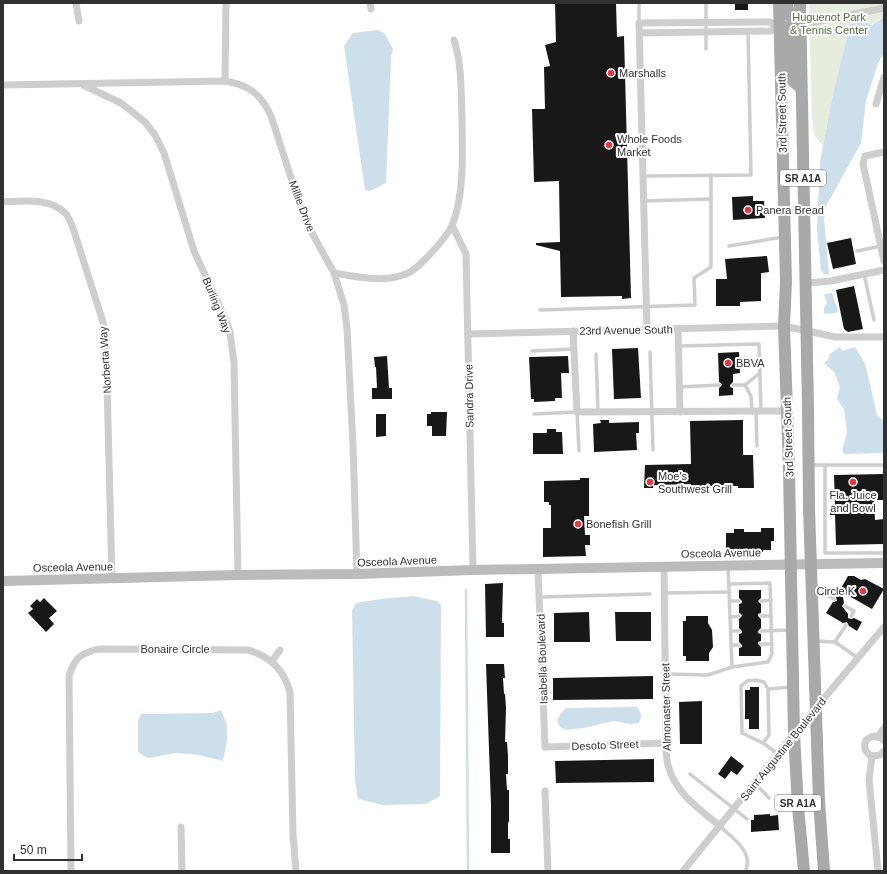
<svg xmlns="http://www.w3.org/2000/svg" width="887" height="874" viewBox="0 0 887 874" font-family="Helvetica,sans-serif">
<style>
.green{fill:#e6eddf}
.water{fill:#cddfeb}
.lines{fill:none;stroke-linecap:round;stroke-linejoin:round}
.stream{stroke:#cddfeb;stroke-width:2.5}
.building{fill:#181818}
.lane{stroke:#cecece;stroke-width:3.5}
.street{stroke:#cecece;stroke-width:7}
.secondary{stroke:#bbb;stroke-width:10}
.primary{stroke:#a9a9a9;stroke-width:12}
.poi-dot{fill:#df3b43;stroke:#fff;stroke-width:1.5}
.labels{text-anchor:middle;dominant-baseline:central;stroke-width:4;stroke-linejoin:round;paint-order:stroke}
.shield{fill:#fff;stroke:#6f6f6f;stroke-width:1}
.shield-label{font-size:10px;font-weight:bold;fill:#313131}
.park-label{font-size:11px;fill:#536b3f;stroke:#fff}
.poi-label{font-size:11px;fill:#313131;stroke:#fff;text-anchor:start}
.street-label{font-size:11px;fill:#313131;stroke:#fff}
</style>
<rect width="100%" height="100%" fill="#fff"/>
<path class="green" d="M809 3H884V15H882C877 28 861 25 850 24L834 89 823 146 814 135 812 117Z"/>
<g class="water">
<polygon points="882,15 884,15 884,53 878,63 866,101 861,143 826,206 824,219 829,275 824,274 821,270 817,228 820,162 834,89 850,24 864,21 872,25 881,19"/>
<polygon points="378,30 385,34 393,49 391,58 386,183 370,191 365,190 344,46 353,33"/>
<polygon points="832,293 838,311 836,313 824,314 824,308 827,303 824,294"/>
<polygon points="840,347 842,351 855,347 865,363 877,415 884,422 884,453 845,454 842,451 847,433 844,409 837,399 840,387 834,372 824,363 828,360 830,354"/>
<polygon points="413,596 437,601 441,605 440,796 426,804 383,805 358,799 355,780 352,611 356,603 381,599"/>
<path d="M637 707C642 713 642 716 639 723L631 724 614 721 583 728 566 730 560 727 557 720 562 712 566 708Z"/>
<polygon points="221,710 227,725 227,741 223,761 199,755 175,753 148,758 138,752 138,720 141,714 213,713"/>
</g>
<g class="lines">
<polyline class="stream" points="466,590 468,871"/>
</g>
<g class="building">
<polygon points="555,3 616,3 617,37 624,36 631,298 622,299 622,296 561,297 560,251 536,245 536,243 560,242 559,181 534,182 532,109 545,109 544,67 550,66 545,45 556,42"/>
<rect x="735" y="3" width="13" height="7"/>
<polygon points="753,196 753,201 764,201 765,218 733,220 732,197"/>
<polygon points="851,238 856,264 833,269 827,243"/>
<polygon points="767,256 769,272 761,273 761,301 740,302 740,306 716,306 716,279 727,279 725,259"/>
<polygon points="854,286 863,329 848,332 844,329 836,290"/>
<polygon points="638,348 641,398 614,399 612,349"/>
<polygon points="739,352 740,373 733,374 733,382 730,385 730,387 733,388 733,395 719,396 719,388 722,385 721,383 719,382 718,353"/>
<polygon points="387,356 389,388 392,388 392,399 372,399 372,388 377,388 376,367 375,367 374,357"/>
<polygon points="568,356 569,373 561,373 562,398 555,398 555,401 534,402 534,399 531,399 529,357"/>
<polygon points="431,412 447,412 446,436 432,436 432,426 427,426 427,414 431,414"/>
<polygon points="376,414 386,414 386,436 376,437"/>
<polygon points="600,420 609,420 609,423 639,422 639,433 636,433 637,450 594,452 593,424 601,423"/>
<polygon points="743,420 743,455 753,455 754,488 738,488 738,486 724,486 724,485 709,486 709,490 699,490 698,486 691,486 691,484 653,485 653,488 644,488 645,465 691,464 690,421"/>
<polygon points="547,429 556,429 556,432 562,432 563,454 533,454 533,433 547,433"/>
<polygon points="884,474 884,500 874,500 875,520 884,519 884,544 836,545 835,515 830,515 830,506 835,506 834,475"/>
<polygon points="580,478 589,478 589,516 584,516 585,535 590,535 590,545 585,545 586,556 543,557 543,528 551,528 551,505 549,505 549,502 544,502 544,481 580,480"/>
<polygon points="761,528 774,528 774,541 771,541 771,550 763,550 763,552 734,553 734,550 726,551 726,533 734,533 734,529 744,529 744,532 761,532"/>
<polygon points="848,576 854,576 861,580 865,579 884,589 872,609 842,592 844,603 842,606 848,614 848,618 851,619 854,618 862,622 857,631 849,626 847,622 843,623 826,613 833,602 837,601 836,597"/>
<polygon points="503,583 502,623 504,623 504,637 486,637 485,584"/>
<polygon points="739,590 761,590 761,598 758,601 761,604 761,613 758,614 758,616 761,619 761,628 758,631 758,633 761,634 761,641 758,642 758,644 761,647 761,656 739,656 739,648 742,647 742,645 739,642 739,634 742,633 742,631 739,628 739,619 742,616 741,614 739,613 739,604 742,603 742,601 739,598"/>
<polygon points="44,598 57,611 49,618 54,624 46,632 28,613 33,609 30,606 37,599 40,602"/>
<polygon points="589,612 590,642 554,642 554,613"/>
<polygon points="615,612 651,612 651,641 616,641"/>
<polygon points="686,616 708,616 708,623 712,630 713,647 709,653 709,661 686,661 686,656 683,656 683,621 686,621"/>
<polygon points="486,664 504,664 505,678 503,678 504,694 505,694 506,708 505,742 507,742 508,756 508,774 506,774 507,790 509,790 509,822 508,822 508,839 510,839 510,853 491,853 491,805"/>
<polygon points="653,676 653,699 553,700 553,678"/>
<polygon points="750,687 759,687 759,729 749,729 749,719 745,719 745,690 750,690"/>
<polygon points="702,701 702,744 680,744 679,702"/>
<polygon points="731,756 744,766 737,775 731,771 725,779 718,774"/>
<polygon points="654,759 654,782 556,783 555,761"/>
<polygon points="770,814 770,816 778,815 779,830 751,832 751,820 754,820 754,815"/>
</g>
<g class="lines">
<g class="lane">
<polyline points="639,3 639,23"/>
<polyline points="706,3 706,49"/>
<polyline points="711,175 711,199"/>
<polyline points="643,176 751,175 748,31"/>
<polyline points="729,246 783,237"/>
<polyline points="857,251 881,246"/>
<polyline points="864,274 874,320"/>
<polyline points="540,310 695,305 694,278 711,267 711,199 643,201"/>
<polyline points="678,346 759,344 761,411"/>
<polyline points="532,351 574,349"/>
<polyline points="650,352 653,450"/>
<polyline points="596,354 598,412"/>
<polyline points="733,385 745,385 760,373"/>
<polyline points="745,385 751,396 752,411"/>
<polyline points="679,387 719,385"/>
<polyline points="756,411 757,446"/>
<polyline points="534,414 577,412 579,451"/>
<polyline points="811,465 884,465"/>
<polyline points="825,465 825,553 884,553"/>
<polyline points="728,566 732,667"/>
<polyline points="664,593 730,592"/>
<polyline points="815,595 827,595 834,599"/>
<polyline points="540,597 650,594"/>
<polyline points="730,601 739,601"/>
<polyline points="761,601 771,600"/>
<polyline points="845,606 854,611 851,616"/>
<polyline points="761,616 771,616"/>
<polyline points="731,617 739,616"/>
<polyline points="731,631 739,631"/>
<polyline points="761,631 789,630"/>
<polyline points="816,641 835,642 858,658"/>
<polyline points="835,642 846,625"/>
<polyline points="761,644 772,644"/>
<polyline points="732,645 739,645"/>
<polyline points="665,674 708,675 732,667 768,662 772,654 770,583 729,584"/>
<polyline points="763,743 742,733 741,686 747,681 756,680 764,682 768,689"/>
<polyline points="778,754 763,743 769,735 768,689 790,687"/>
<polyline points="690,774 747,819"/>
<polyline points="755,783 769,798"/>
<path d="M720 826C729 835 744 845 747 858 748 862 747 867 746 871"/>
</g>
<g class="street">
<polyline points="76,3 79,21"/>
<polyline points="370,3 371,9"/>
<polyline points="801,25 884,8"/>
<polyline points="640,33 771,31 776,26"/>
<polyline points="225,81 226,3"/>
<path d="M3 85 225 81C249 85 261 94 271 116L294 187 302 210 312 233 334 273 344 305 347 329 353 445 357 574"/>
<polyline points="83,85 121,103 145,122 155,135 164,153 194,251 226,320 230,332 234,363 238,575"/>
<polyline points="876,104 884,77"/>
<polyline points="884,152 865,156 863,164 884,261"/>
<path d="M3 202C23 201 51 197 66 214 69 218 71 223 73 228L103 322 106 343 112 579"/>
<polyline points="452,225 466,254 473,570"/>
<path d="M334 273C357 277 384 283 406 274 418 270 449 235 453 223 465 190 462 152 462 118 461 91 462 65 454 40"/>
<polyline points="806,283 831,281 884,270"/>
<polyline points="678,329 680,412"/>
<polyline points="647,330 639,23 770,22 776,26 780,25"/>
<polyline points="573,331 577,412 787,411"/>
<polyline points="468,334 784,326 835,337 884,337"/>
<path d="M664 566 666 743C666 750 666 758 668 765 675 793 699 809 720 826"/>
<polyline points="538,570 545,747 666,743"/>
<polyline points="272,661 280,650"/>
<polyline points="878,736 884,728"/>
<path d="M884 741 881 738 873 736 866 740C863 747 865 753 872 756L880 755 884 751"/>
<polyline points="872,756 869,780 878,871"/>
<polyline points="545,791 548,871"/>
<polyline points="181,827 182,871"/>
<path d="M71 871 69 676C75 657 80 654 98 649L248 650C270 656 284 670 290 692L293 834 296 871"/>
<polyline points="683,871 794,734 884,627"/>
</g>
<polyline class="secondary" points="3,581 238,575 357,574 473,570 884,563"/>
<g class="primary">
<polyline points="779,3 786,282 784,326 789,469 794,734 798,807 804,871"/>
<path d="M787 3C788 15 791 20 801 25"/>
<polyline points="800,3 808,407 809,509 819,801 824,871"/>
<polyline points="780,25 788,29 790,33 792,80 801,88"/>
</g>
</g>
<g class="poi-dot">
<circle cx="611" cy="73" r="4"/>
<circle cx="609" cy="145" r="4"/>
<circle cx="748" cy="210" r="4"/>
<circle cx="728" cy="363" r="4"/>
<circle cx="650" cy="482" r="4"/>
<circle cx="853" cy="482" r="4"/>
<circle cx="578" cy="524" r="4"/>
<circle cx="863" cy="591" r="4"/>
</g>
<g class="labels">
<g class="shield">
<rect x="780" y="170" width="46" height="16" rx="3"/>
<rect x="775" y="795" width="46" height="16" rx="3"/>
</g>
<g class="shield-label">
<text x="803" y="178">SR A1A</text>
<text x="798" y="803">SR A1A</text>
</g>
<g class="park-label">
<text x="829" y="17">Huguenot Park<tspan x="829" dy="13">&amp; Tennis Center</tspan></text>
</g>
<g class="poi-label">
<text x="619" y="73">Marshalls</text>
<text x="617" y="139">Whole Foods<tspan x="617" dy="13">Market</tspan></text>
<text x="756" y="210">Panera Bread</text>
<text x="736" y="363">BBVA</text>
<text x="658" y="476">Moe's<tspan x="658" dy="13">Southwest Grill</tspan></text>
<text x="853" y="495" text-anchor="middle">Fla. Juice<tspan x="853" dy="13">and Bowl</tspan></text>
<text x="586" y="524">Bonefish Grill</text>
<text x="855" y="591" text-anchor="end">Circle K</text>
</g>
<g class="street-label">
<text transform="translate(782 113) rotate(-91)">3rd Street South</text>
<text transform="translate(302 206) rotate(69)">Millie Drive</text>
<text transform="translate(217 305) rotate(68)">Burling Way</text>
<text transform="translate(626 330) rotate(-1)">23rd Avenue South</text>
<text transform="translate(105 360) rotate(-94)">Norberta Way</text>
<text transform="translate(469 396) rotate(-91)">Sandra Drive</text>
<text transform="translate(788 437) rotate(-92)">3rd Street South</text>
<text transform="translate(721 553) rotate(-1)">Osceola Avenue</text>
<text transform="translate(397 561) rotate(-2)">Osceola Avenue</text>
<text transform="translate(73 567) rotate(-1)">Osceola Avenue</text>
<text x="175" y="649">Bonaire Circle</text>
<text transform="translate(542 659) rotate(-92)">Isabella Boulevard</text>
<text transform="translate(666 707) rotate(-91)">Almonaster Street</text>
<text transform="translate(605 745) rotate(-2)">Desoto Street</text>
<text transform="translate(783 749) rotate(-51)">Saint Augustine Boulevard</text>
</g>
</g>
<rect width="887" height="874" fill="none" stroke="#313131" stroke-width="8"/>
<path d="M14 854v6h68v-6" fill="none" stroke="#313131" stroke-width="2"/>
<text x="20" y="854" font-size="12" fill="#313131" stroke="#ffffff" stroke-width="3" paint-order="stroke">50 m</text>
</svg>
